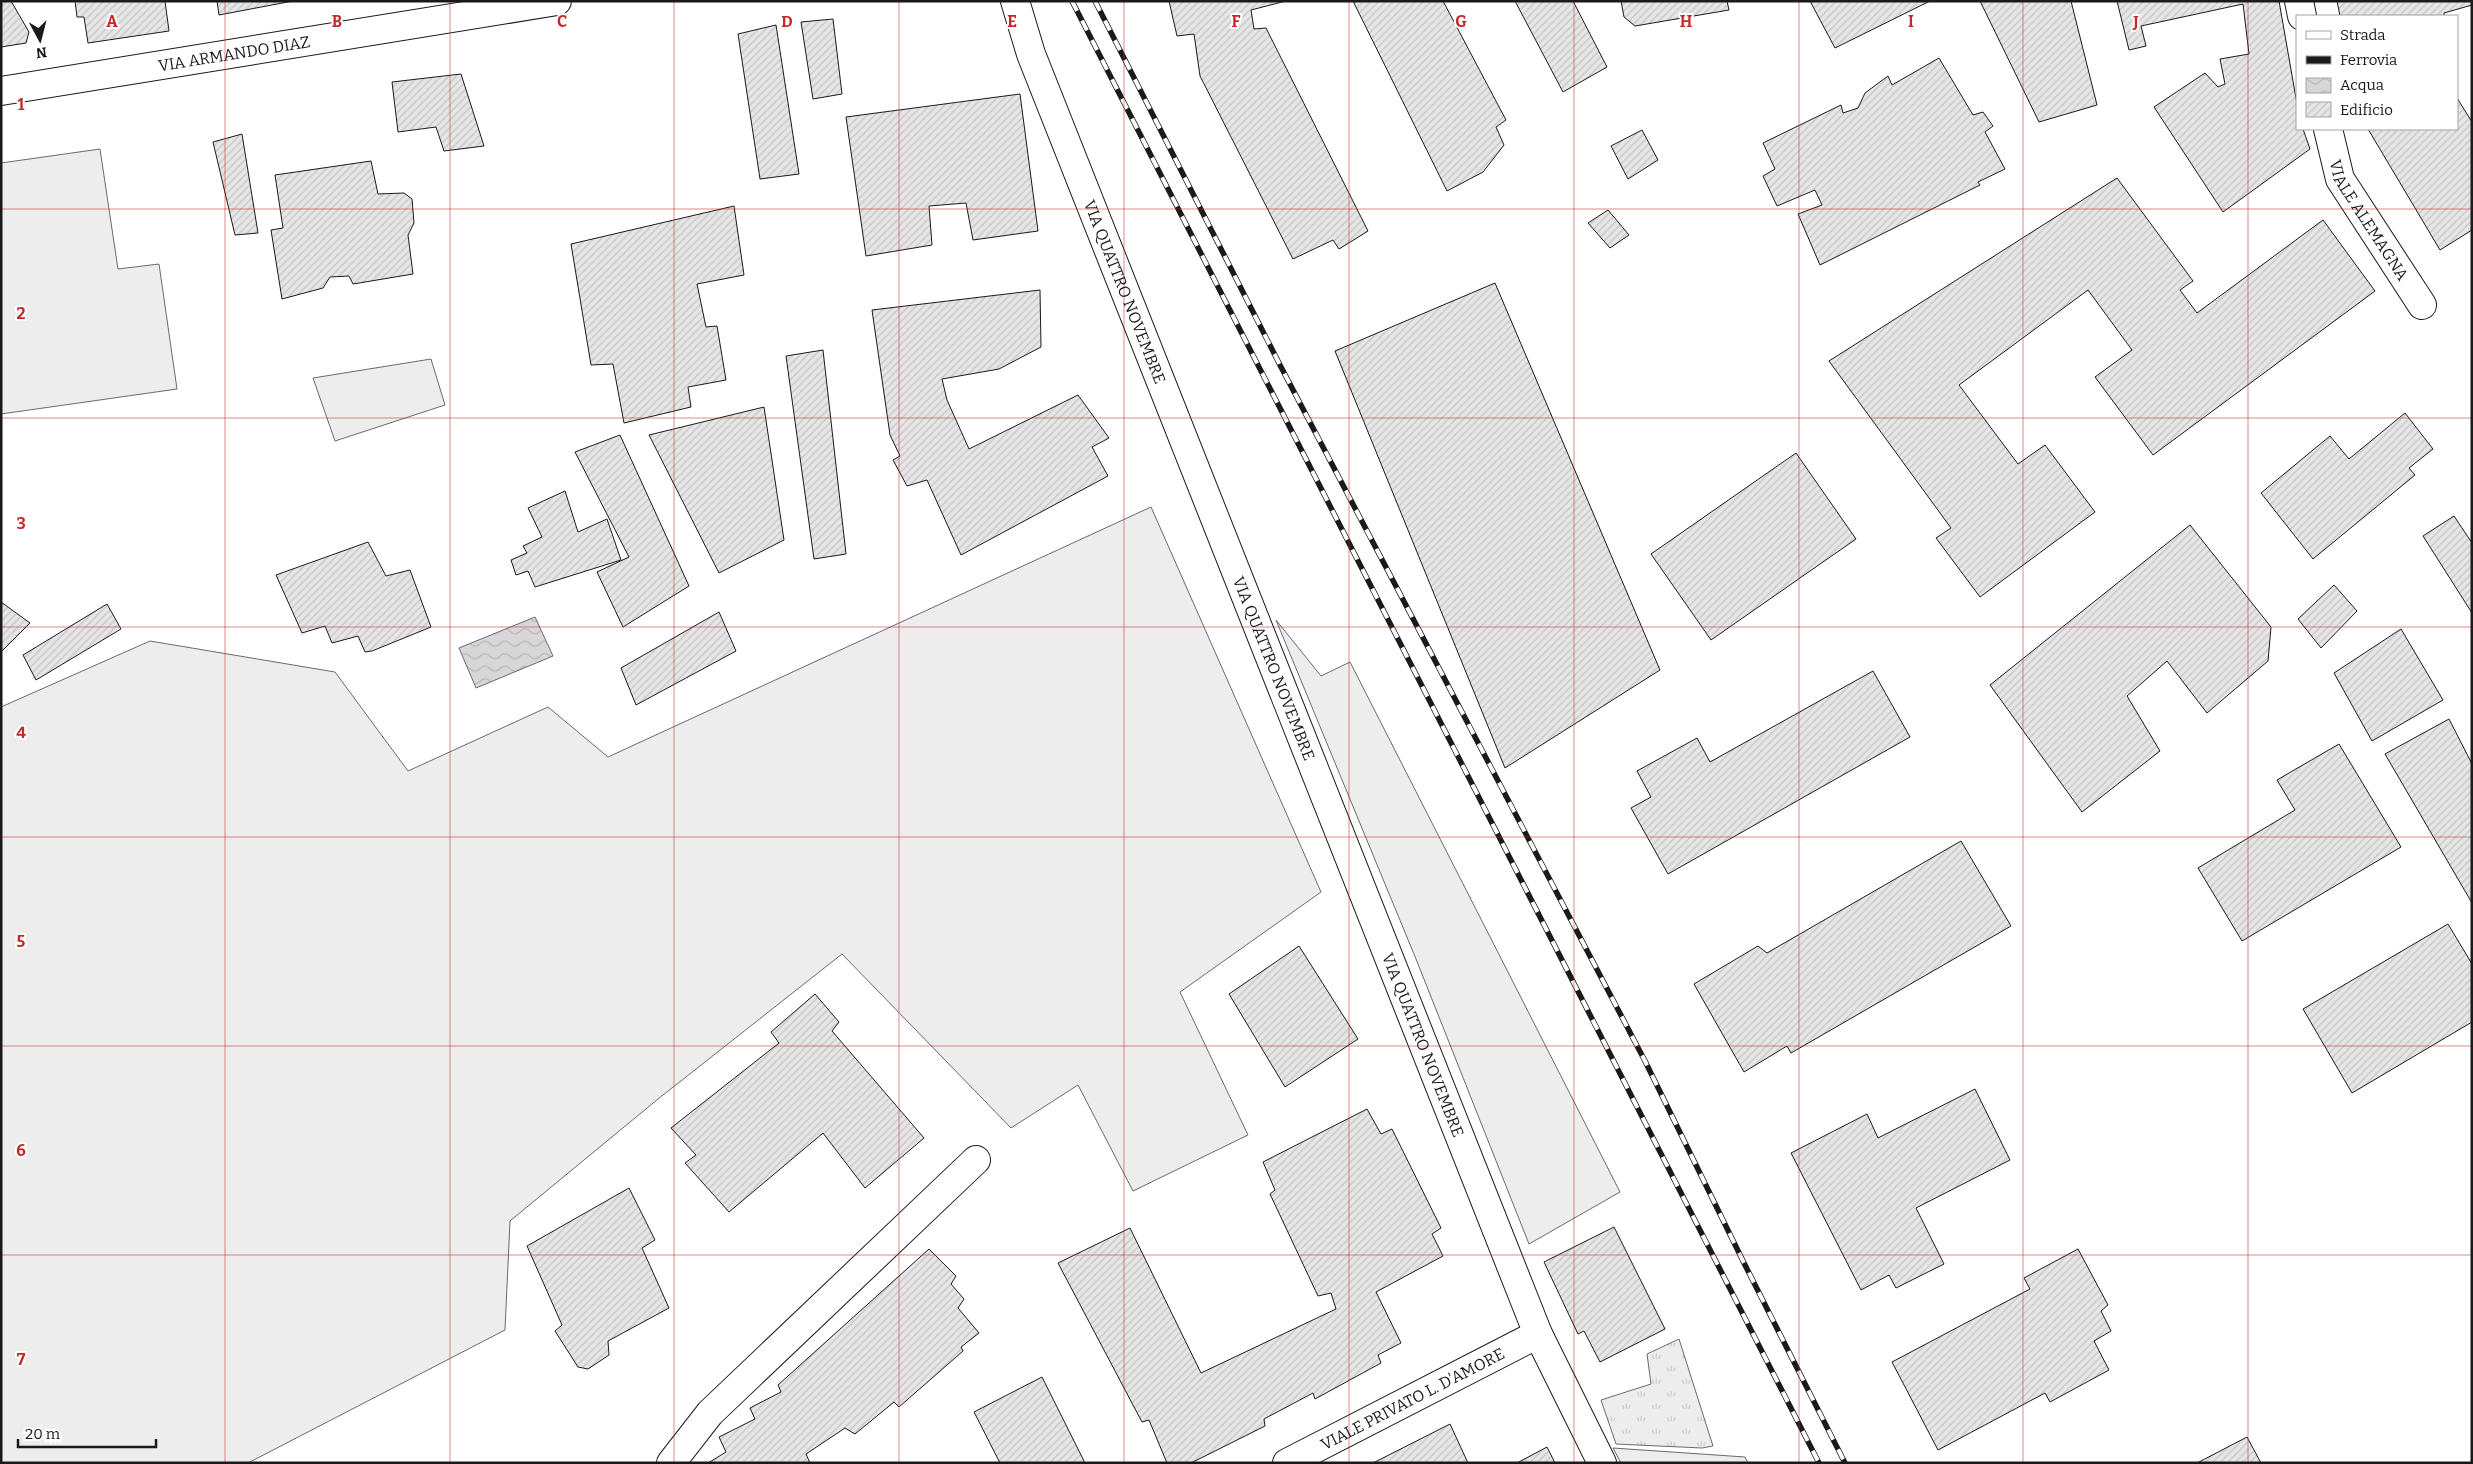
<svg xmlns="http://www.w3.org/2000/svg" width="2473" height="1464" viewBox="0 0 2473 1464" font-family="Bitter,serif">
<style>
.grass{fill:url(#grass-tufts);stroke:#6a6a6a}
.built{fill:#ededed;stroke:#6a6a6a}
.water{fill:url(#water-waves);stroke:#6a6a6a}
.building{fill:url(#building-hatch);stroke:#1a1a1a}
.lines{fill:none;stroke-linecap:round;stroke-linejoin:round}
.minor-casing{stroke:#1a1a1a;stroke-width:30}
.tertiary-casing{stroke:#1a1a1a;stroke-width:30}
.minor{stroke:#fff;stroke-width:28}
.tertiary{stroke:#fff;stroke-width:28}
.rail-casing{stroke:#1a1a1a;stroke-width:5.5}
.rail{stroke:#fff;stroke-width:4;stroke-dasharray:11;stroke-linecap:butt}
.grid{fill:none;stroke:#c62828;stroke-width:1;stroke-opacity:0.55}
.labels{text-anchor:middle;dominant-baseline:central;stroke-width:4;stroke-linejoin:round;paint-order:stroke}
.street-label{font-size:16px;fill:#1a1a1a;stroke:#fff}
.grid-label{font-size:16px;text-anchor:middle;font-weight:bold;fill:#c62828;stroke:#fff;stroke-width:4;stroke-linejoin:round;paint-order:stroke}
</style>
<defs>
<pattern id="grass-tufts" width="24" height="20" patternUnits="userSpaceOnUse" patternTransform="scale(1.25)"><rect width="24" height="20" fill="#ededed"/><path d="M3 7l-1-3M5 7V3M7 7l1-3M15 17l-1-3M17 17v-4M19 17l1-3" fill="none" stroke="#cbcbcb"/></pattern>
<pattern id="water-waves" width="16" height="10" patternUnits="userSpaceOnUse" patternTransform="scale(1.25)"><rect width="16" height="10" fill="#d7d7d7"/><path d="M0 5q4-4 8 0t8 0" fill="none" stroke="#b8b8b8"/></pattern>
<pattern id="building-hatch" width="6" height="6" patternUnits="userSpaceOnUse" patternTransform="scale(1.25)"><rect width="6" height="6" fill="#e6e6e6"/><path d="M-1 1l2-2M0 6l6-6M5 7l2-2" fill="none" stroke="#c5c5c5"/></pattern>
</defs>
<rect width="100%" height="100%" fill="#fff"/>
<polygon class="grass" points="1679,1339 1713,1446 1702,1448 1616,1444 1601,1400 1651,1384 1647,1354"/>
<g class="built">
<polygon points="100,149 118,269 159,264 177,389 1,414 1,163"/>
<polygon points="431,359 445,405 335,441 313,378"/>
<polygon points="1151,507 1321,892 1180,992 1248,1135 1133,1191 1078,1085 1011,1128 842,954 658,1099 510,1221 505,1330 248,1463 1,1463 1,707 150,641 335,672 408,771 548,707 608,757"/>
<polygon points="1276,620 1321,676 1350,662 1620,1192 1529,1244 1416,959"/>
<polygon points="1613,1448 1745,1457 1748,1463 1621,1463"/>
</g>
<polygon class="water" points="535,617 553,656 476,688 459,648"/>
<g class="building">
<polygon points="1,1 11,1 29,32 26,43 1,47"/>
<polygon points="75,1 165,1 169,31 88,43 84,17 77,17"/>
<polygon points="217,1 293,1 219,15"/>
<polygon points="1169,1 1286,1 1251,10 1254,29 1266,28 1368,231 1339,249 1333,240 1293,259 1200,76 1194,34 1177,36"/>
<polygon points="1353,1 1443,1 1506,120 1496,127 1504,145 1483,172 1447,191"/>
<polygon points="1515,1 1573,1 1607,67 1563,92"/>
<polygon points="1621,1 1727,1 1729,10 1635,26 1624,17"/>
<polygon points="1810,1 1930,1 1835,48"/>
<polygon points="1980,1 2071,1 2097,105 2039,122"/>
<polygon points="2117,1 2279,1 2297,104 2297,129 2303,129 2310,149 2223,212 2154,107 2205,73 2218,87 2225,84 2220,59 2249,54 2243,4 2141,26 2146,46 2129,50"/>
<polygon points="2337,1 2471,1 2472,5 2444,13 2444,16 2340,16"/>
<polygon points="833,19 842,94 813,99 801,22"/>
<polygon points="776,25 799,174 760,179 738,34"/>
<polygon points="1939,58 1973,115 1983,112 1993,126 1985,132 2005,169 1978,182 1980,185 1820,265 1798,214 1822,205 1815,190 1777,206 1763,176 1775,169 1763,143 1841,105 1843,113 1858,108 1865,93 1888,76 1892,85"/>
<polygon points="461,74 484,146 444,151 436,127 398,132 392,82"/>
<polygon points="1020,94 1038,231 973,240 966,203 929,206 932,245 866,256 846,117"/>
<polygon points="2457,98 2472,122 2472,230 2440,250 2368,129 2457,129"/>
<polygon points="1642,130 1658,160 1628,179 1611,146"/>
<polygon points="242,134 258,233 235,235 213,142"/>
<polygon points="371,161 378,194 404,193 412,199 414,223 408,235 413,274 353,284 349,276 330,277 323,288 282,299 271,230 283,228 275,175"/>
<polygon points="2117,178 2193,281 2180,290 2197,313 2323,220 2375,291 2153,455 2095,377 2132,350 2088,290 1959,385 2018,464 2045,445 2095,512 1980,597 1936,538 1951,528 1829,361"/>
<polygon points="734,206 744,275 697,284 706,327 717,326 726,380 688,387 691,407 624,423 613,364 591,365 571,244"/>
<polygon points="1608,210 1629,235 1610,248 1588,223"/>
<polygon points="1495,283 1660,670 1505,768 1335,351"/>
<polygon points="1040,290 1041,347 999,369 942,379 947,400 969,449 1078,395 1109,438 1092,447 1108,476 961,555 927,480 907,486 893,460 900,456 890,435 872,310"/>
<polygon points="823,350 846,554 814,559 786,356"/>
<polygon points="764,407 784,540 719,573 649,435"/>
<polygon points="2405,413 2433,449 2409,468 2415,475 2313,559 2261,493 2330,436 2349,459"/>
<polygon points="620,435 689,586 623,627 597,572 629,557 575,452"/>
<polygon points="1796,453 1856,539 1711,640 1651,554"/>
<polygon points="565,491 578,532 607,519 621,560 535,587 528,571 516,575 511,560 527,553 523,546 542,537 528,508"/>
<polygon points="2454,516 2472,543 2472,613 2423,536"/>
<polygon points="2190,525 2271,627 2268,661 2207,713 2167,661 2127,696 2160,751 2082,812 1990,685"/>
<polygon points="368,542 386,576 410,570 431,627 372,651 365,652 358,636 332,643 325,626 302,633 276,575"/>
<polygon points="2334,585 2357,611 2321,648 2298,619"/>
<polygon points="1,602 30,623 1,652"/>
<polygon points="107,604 121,629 36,680 23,655"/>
<polygon points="719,612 736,651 636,705 621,668"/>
<polygon points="2401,629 2443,700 2372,741 2334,673"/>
<polygon points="1873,671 1910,737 1668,874 1631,808 1651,797 1637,771 1697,738 1710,762"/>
<polygon points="2449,719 2472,764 2472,903 2385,754"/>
<polygon points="2339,744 2401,847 2242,941 2198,868 2295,810 2277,780"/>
<polygon points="1961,841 2011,926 1791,1053 1787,1046 1744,1072 1694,984 1758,946 1767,953"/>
<polygon points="2448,924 2472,964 2472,1022 2352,1093 2303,1009"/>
<polygon points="1299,946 1358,1039 1285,1087 1229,994"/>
<polygon points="815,994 839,1022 832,1031 924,1138 865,1188 823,1133 729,1212 685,1163 696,1155 671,1128 779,1043 771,1032"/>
<polygon points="1975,1089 2010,1160 1916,1208 1944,1264 1896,1288 1889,1275 1861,1290 1791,1153 1867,1114 1878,1138"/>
<polygon points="1367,1109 1381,1134 1392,1129 1441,1228 1432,1234 1443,1256 1376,1292 1401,1343 1378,1355 1381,1363 1315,1399 1313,1393 1264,1419 1265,1426 1191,1463 1167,1463 1149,1420 1142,1422 1058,1263 1130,1228 1201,1373 1336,1309 1331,1293 1318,1296 1270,1194 1275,1190 1263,1162"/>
<polygon points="629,1188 655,1240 642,1248 669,1308 608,1341 609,1355 588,1369 578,1367 555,1331 562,1325 527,1246"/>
<polygon points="1614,1227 1665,1329 1600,1362 1584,1331 1578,1334 1544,1262"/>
<polygon points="929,1249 956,1276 951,1284 964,1299 958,1308 979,1333 961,1347 963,1351 899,1407 894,1402 855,1434 845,1428 806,1454 810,1463 708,1463 726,1452 719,1437 755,1419 750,1408 781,1392 778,1385"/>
<polygon points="2078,1249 2108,1305 2101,1311 2111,1331 2094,1341 2109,1370 2050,1402 2045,1393 1938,1450 1892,1362 2030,1289 2024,1278"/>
<polygon points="1042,1377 1085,1463 1000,1463 974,1412"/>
<polygon points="1450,1424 1468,1463 1373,1463"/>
<polygon points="2247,1437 2261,1463 2197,1463"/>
<polygon points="1547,1447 1555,1463 1517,1463"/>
</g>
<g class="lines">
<g class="minor-casing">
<g id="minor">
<path id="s1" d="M1015 1 1031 54 1538 1334 1602 1463"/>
<polyline points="2299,1 2302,16"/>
<path id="s2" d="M2328 129 2340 179 2422 305"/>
<polyline points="671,1463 710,1413 976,1160"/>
<path id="s3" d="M1287 1463 1538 1334"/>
</g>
</g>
<g class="tertiary-casing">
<g id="tertiary">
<path id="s4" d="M1 91 557 1"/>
</g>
</g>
<use href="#minor" class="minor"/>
<use href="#tertiary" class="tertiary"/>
<g class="rail-casing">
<g id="rail">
<polyline points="1072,1 1819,1463"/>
<polyline points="1095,1 1281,367 1645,1061 1744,1263 1845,1463"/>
</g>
</g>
<use href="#rail" class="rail"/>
</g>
<path class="grid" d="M225 1V1463M450 1V1463M674 1V1463M899 1V1463M1124 1V1463M1349 1V1463M1574 1V1463M1799 1V1463M2023 1V1463M2248 1V1463M1 209H2472M1 418H2472M1 627H2472M1 837H2472M1 1046H2472M1 1255H2472"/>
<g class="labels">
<g class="street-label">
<text stroke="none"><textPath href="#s4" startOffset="236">VIA ARMANDO DIAZ</textPath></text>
<text stroke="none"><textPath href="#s2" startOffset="101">VIALE ALEMAGNA</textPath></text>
<text stroke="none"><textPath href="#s1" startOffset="311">VIA QUATTRO NOVEMBRE</textPath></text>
<text stroke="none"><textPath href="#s1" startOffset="716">VIA QUATTRO NOVEMBRE</textPath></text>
<text stroke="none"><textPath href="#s1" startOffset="1121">VIA QUATTRO NOVEMBRE</textPath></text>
<text stroke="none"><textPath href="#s3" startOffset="141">VIALE PRIVATO L. D'AMORE</textPath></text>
</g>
</g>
<g class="grid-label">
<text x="112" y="27">A</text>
<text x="337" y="27">B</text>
<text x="562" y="27">C</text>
<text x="787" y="27">D</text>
<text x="1012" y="27">E</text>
<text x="1236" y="27">F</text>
<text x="1461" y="27">G</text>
<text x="1686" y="27">H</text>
<text x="1911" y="27">I</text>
<text x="2136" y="27">J</text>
<text x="21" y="110">1</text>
<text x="21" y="319">2</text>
<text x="21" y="529">3</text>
<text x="21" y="738">4</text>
<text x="21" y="947">5</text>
<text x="21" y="1156">6</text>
<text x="21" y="1365">7</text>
</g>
<rect width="2473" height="1464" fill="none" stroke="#1a1a1a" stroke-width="5"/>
<rect x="2296" y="15" width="162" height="115" fill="#ffffff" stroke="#a3a3a3"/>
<rect x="2306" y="31" width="25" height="8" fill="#ffffff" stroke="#a3a3a3"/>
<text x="2340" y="40" font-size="15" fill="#1a1a1a">Strada</text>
<rect x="2306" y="56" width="25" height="8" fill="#1a1a1a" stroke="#a3a3a3"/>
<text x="2340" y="65" font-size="15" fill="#1a1a1a">Ferrovia</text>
<rect x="2306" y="78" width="25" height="15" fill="url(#water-waves)" stroke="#a3a3a3"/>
<text x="2340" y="90" font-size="15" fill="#1a1a1a">Acqua</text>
<rect x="2306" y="102" width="25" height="15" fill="url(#building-hatch)" stroke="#a3a3a3"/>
<text x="2340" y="115" font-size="15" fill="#1a1a1a">Edificio</text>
<g transform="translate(40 40) rotate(173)" stroke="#ffffff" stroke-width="4" paint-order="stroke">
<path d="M0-4L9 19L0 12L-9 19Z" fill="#1a1a1a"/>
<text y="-8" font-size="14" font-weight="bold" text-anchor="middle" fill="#1a1a1a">N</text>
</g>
<path d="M18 1439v8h138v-8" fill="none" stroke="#1a1a1a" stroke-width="2.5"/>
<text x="25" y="1439" font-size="15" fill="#1a1a1a" stroke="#ffffff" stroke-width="4" paint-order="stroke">20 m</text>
</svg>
